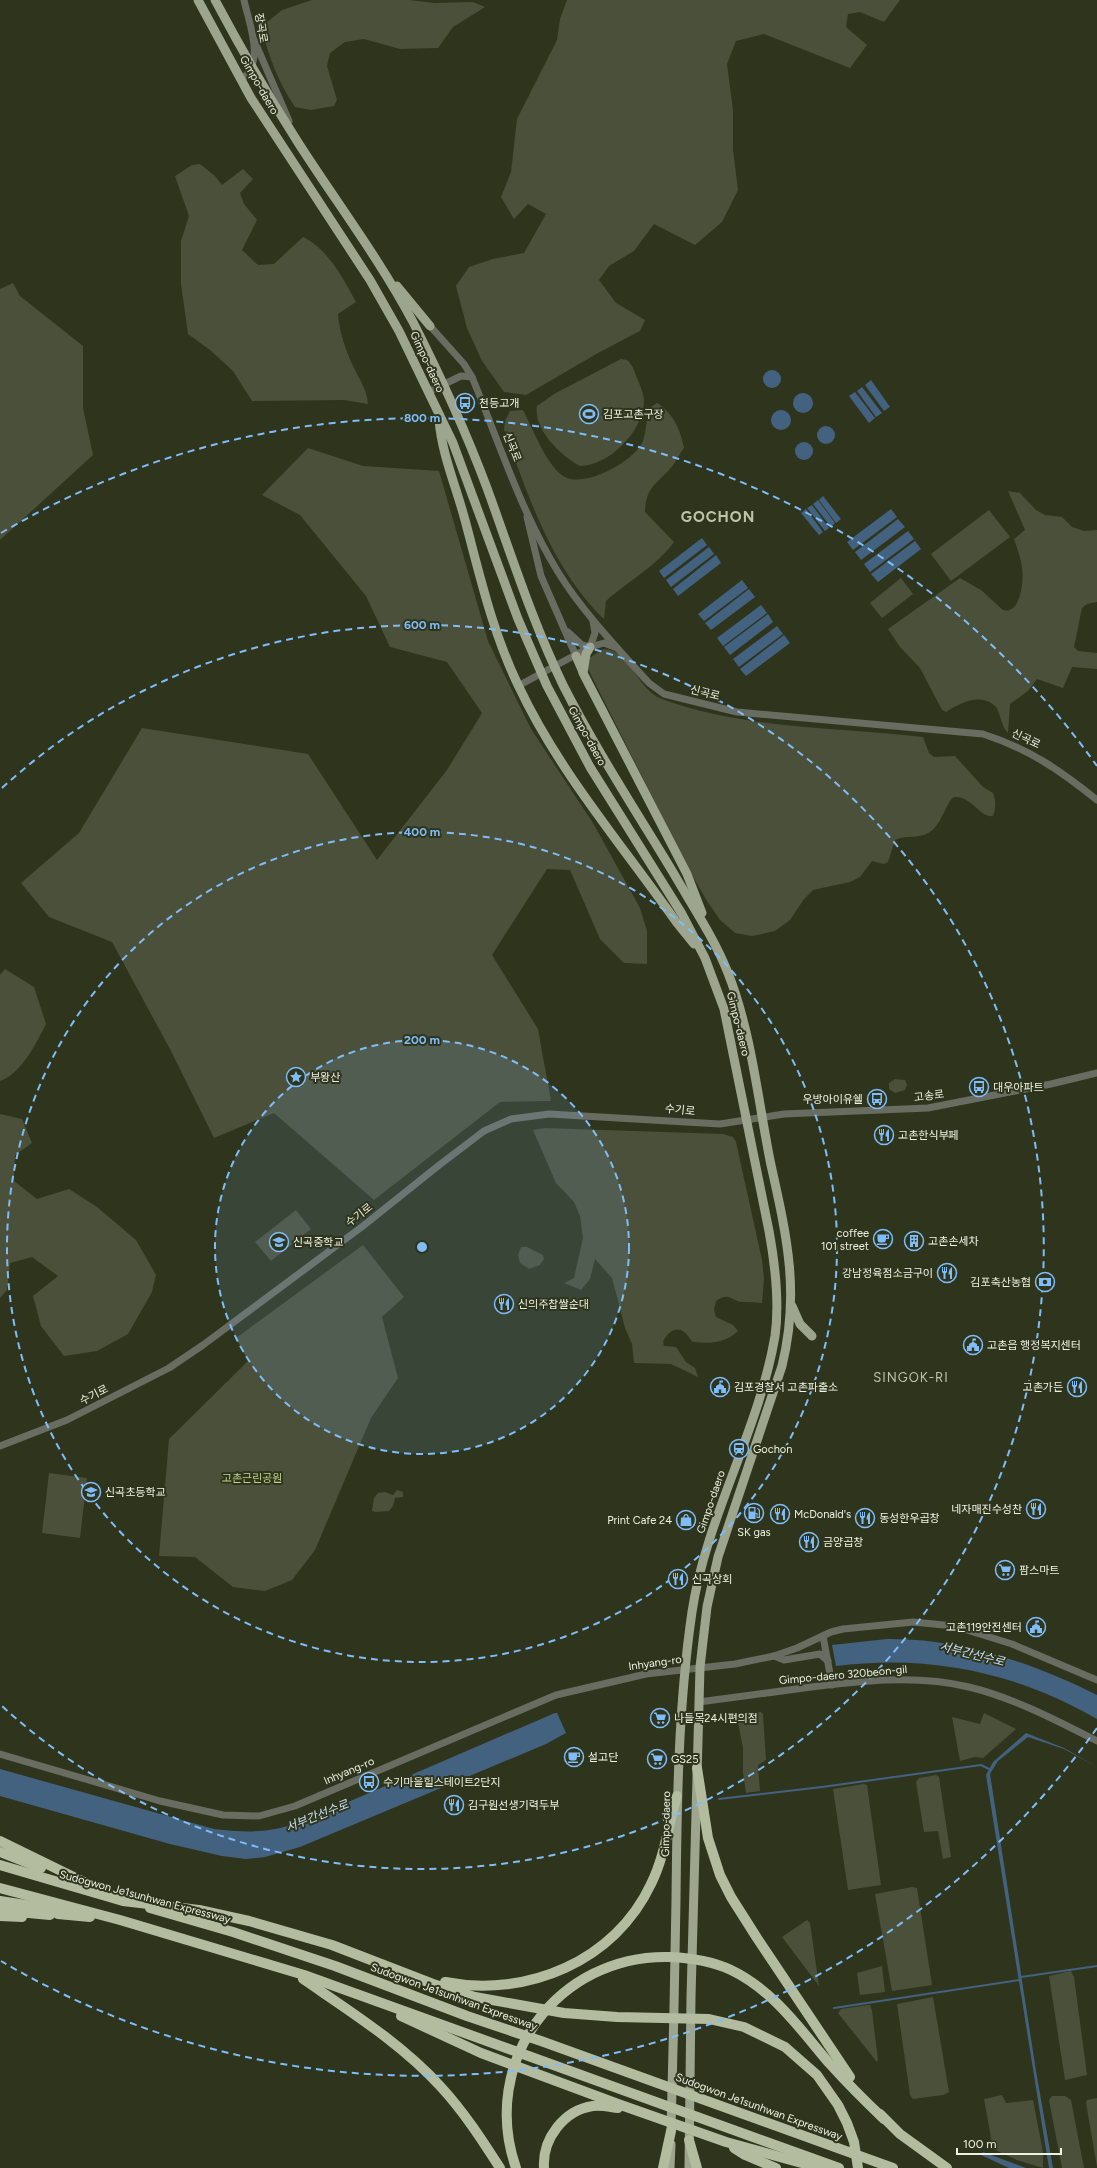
<svg xmlns="http://www.w3.org/2000/svg" width="1097" height="2168" viewBox="0 0 1097 2168" font-family="Figtree,'Noto Sans KR',sans-serif">
<style>
.green{fill:#4a5039}
.water{fill:#436280}
.lines{fill:none;stroke-linecap:round;stroke-linejoin:round}
.stream{stroke:#436280;stroke-width:2}
.tertiary{stroke:#696c61;stroke-width:7}
.primary{stroke:#9ea58e;stroke-width:9}
.motorway{stroke:#b3bc9f;stroke-width:10}
.ring{fill:none;stroke:#7fbdfa;stroke-width:2;stroke-dasharray:7 5}
.labels{text-anchor:middle;dominant-baseline:central;stroke-width:4;stroke-linejoin:round;paint-order:stroke}
.street-label{font-size:11px;fill:#edf2e3;stroke:#2f351d}
.poi-label{font-size:11px;fill:#edf2e3;stroke:#2f351d;text-anchor:start}
.park-label{font-size:11px;fill:#bccf8b;stroke:#2f351d}
.water-label{font-size:12px;font-style:italic;fill:#cce1f6;stroke:#2f351d}
.quarter-label{font-size:13px;letter-spacing:1px;fill:#bdc5a8;stroke:#2f351d}
.district-label{font-size:15px;font-weight:bold;letter-spacing:1px;fill:#bdc5a8;stroke:#2f351d}
.centre{fill:#7fbdfa;stroke:#2f351d;stroke-width:2}
.ring-label{font-size:12px;text-anchor:middle;font-weight:bold;fill:#7fbdfa;stroke:#2f351d;stroke-width:4;stroke-linejoin:round;paint-order:stroke}
</style>
<rect width="100%" height="100%" fill="#2f351d"/>
<g class="green">
<path d="M312 0H409L435 3 473 2 485 7 453 27 438 48 400 49 364 39 345 42 330 53 327 66 337 100 334 106 311 110 295 107C278 82 269 57 261 27L282 10Z"/>
<polygon points="567,0 900,0 884,22 860,12 848,14 846,27 867,45 850,68 764,34 736,41 727,64 733,110 733,150 738,190 722,222 695,245 654,224 634,251 609,266 599,280 616,303 645,320 640,331 598,353 526,395 504,392 482,361 467,328 456,286 469,267 493,259 524,253 546,214 528,204 514,219 501,197 511,172 517,119 557,40 560,19"/>
<path d="M200 164 215 176 222 185 243 169 253 179 240 193 244 204 257 220 242 250 258 265 274 264 303 237C328 249 343 278 356 302L338 314C339 331 346 351 353 366 359 379 367 389 368 404L344 400 252 401 233 371 210 350 188 334 181 284V241L189 216 175 176 192 165Z"/>
<polygon points="13,283 20,296 83,346 83,408 93,455 0,540 0,289"/>
<path d="M621 359 627 360C633 365 634 371 637 378 640 386 644 393 644 402 643 431 609 466 580 466 561 456 533 429 537 406L554 394Z"/>
<path d="M657 403C674 414 680 429 684 448 678 456 674 466 667 472 653 487 646 489 645 512L674 542C658 565 627 582 606 601L604 619C552 569 528 496 504 429L505 421 510 411 523 410C532 427 548 469 565 477 585 488 635 461 643 441 646 431 647 418 649 408Z"/>
<polygon points="308,448 363,466 439,471 488,641 531,729 593,823 640,908 647,931 647,964 624,963 600,939 570,870 547,869 492,955 538,1029 551,1101 500,1102 374,1200 274,1113 214,1138 171,1051 112,942 49,917 21,883 79,833 142,728 308,754 377,860 447,770 482,713 447,662 390,647 366,596 300,515 262,495"/>
<path d="M1008 491 1020 493 1036 510 1045 515 1062 517 1072 527 1084 531 1097 530V602L1087 604 1082 608 1074 647 1078 651 1097 653V669L1072 667 1063 688 1037 679 1028 691 1010 704 1008 733 1004 728 997 708C982 692 962 702 946 712L942 710 920 668 900 647 888 629 960 578 981 590 1003 610C1021 615 1024 580 1022 568 1021 558 1017 548 1014 539L1025 530Z"/>
<polygon points="989,510 1010,537 951,581 931,554"/>
<polygon points="901,578 913,594 882,618 870,603"/>
<path d="M604 649C631 651 637 690 662 699 742 729 838 727 923 737L929 753 934 757 955 756 983 787 993 793C996 800 996 809 993 816 980 818 972 796 954 797 946 802 943 822 931 831 920 840 907 834 895 840L888 862 884 864 872 861 860 877 850 882 813 890 804 899 790 920 775 931 752 936 735 933 720 920 707 901 688 868 588 669 589 658Z"/>
<path d="M5 969 34 987 46 1024C37 1042 21 1074 0 1081V975Z"/>
<polygon points="895,1079 905,1080 907,1085 905,1090 895,1093 889,1089 889,1083"/>
<polygon points="0,1114 22,1119 32,1143 15,1155 14,1181 37,1199 69,1189 97,1207 136,1240 156,1275 152,1292 128,1334 97,1351 64,1356 41,1326 33,1296 58,1276 32,1257 10,1263 7,1290 0,1298"/>
<path d="M545 1128 723 1134 733 1137 736 1142 762 1260 764 1279 762 1303C755 1302 749 1302 743 1302 732 1302 730 1291 716 1301L714 1310 716 1317 733 1325 738 1331C726 1343 709 1344 693 1342 689 1339 688 1334 684 1332 676 1325 666 1334 663 1342L664 1346 676 1347 686 1362 695 1368 698 1377 671 1364 634 1363 632 1344 625 1328 612 1278 595 1259 590 1279 581 1290 564 1283 574 1278 583 1238 580 1216 574 1202 556 1183 533 1130Z"/>
<polygon points="296,1210 311,1229 271,1261 255,1242"/>
<polygon points="363,1245 404,1297 382,1317 398,1378 371,1418 315,1550 292,1580 265,1591 233,1587 195,1557 159,1556 169,1439 248,1361 236,1338"/>
<polygon points="521,1247 527,1247 543,1255 544,1259 540,1265 529,1269 520,1263 518,1255"/>
<polygon points="49,1473 87,1478 80,1538 42,1533"/>
<polygon points="397,1490 403,1492 403,1497 395,1498 393,1506 389,1511 375,1512 372,1511 374,1498 378,1493 385,1492 393,1495"/>
<polygon points="761,1712 763,1714 766,1760 758,1765 760,1791 746,1793 743,1773 743,1748 737,1717 740,1714"/>
<polygon points="984,1713 1016,1729 983,1758 975,1757 960,1761 952,1717 980,1724"/>
<polygon points="936,1775 939,1777 951,1857 943,1859 938,1831 924,1832 916,1782 919,1778"/>
<polygon points="864,1784 867,1785 881,1885 848,1890 833,1789"/>
<polygon points="912,1887 917,1888 932,1985 892,1991 875,1894"/>
<polygon points="807,1920 810,1923 819,1986 782,1937"/>
<polygon points="882,1966 885,1992 860,1995 857,1973"/>
<polygon points="1071,1971 1074,1977 1087,2075 1065,2080 1049,1976"/>
<polygon points="933,1997 949,2092 943,2095 913,2099 910,2095 897,2004"/>
<polygon points="868,2005 870,2005 872,2011 878,2060 877,2062 838,2013 841,2009"/>
<polygon points="1002,2095 1006,2103 1033,2100 1043,2152 1043,2168 1017,2160 993,2149 984,2099"/>
<polygon points="1052,2096 1065,2096 1071,2100 1084,2168 1062,2168 1049,2100"/>
<polygon points="1097,2098 1097,2167 1086,2103 1087,2100"/>
</g>
<g class="water">
<circle cx="772" cy="379" r="9"/>
<polygon points="871,380 890,407 884,411 865,385"/>
<polygon points="862,387 882,413 876,417 857,391"/>
<polygon points="855,392 875,418 869,423 849,396"/>
<circle cx="803" cy="403" r="10"/>
<circle cx="781" cy="420" r="10"/>
<circle cx="826" cy="435" r="9"/>
<circle cx="804" cy="451" r="9"/>
<polygon points="823,496 841,519 836,523 819,500"/>
<polygon points="818,500 835,523 831,527 813,504"/>
<polygon points="812,505 829,528 825,531 807,508"/>
<polygon points="806,509 823,532 819,535 801,513"/>
<polygon points="891,509 897,517 853,550 847,542"/>
<polygon points="898,519 905,527 861,560 855,552"/>
<polygon points="908,531 914,539 870,572 864,564"/>
<polygon points="702,538 707,545 664,578 659,571"/>
<polygon points="915,541 921,549 878,582 871,574"/>
<polygon points="709,547 714,554 671,587 666,580"/>
<polygon points="716,555 721,563 678,596 673,589"/>
<polygon points="742,580 748,588 704,621 698,614"/>
<polygon points="749,589 755,597 711,630 705,623"/>
<polygon points="761,605 767,613 723,646 717,638"/>
<polygon points="768,614 773,622 730,655 724,647"/>
<polygon points="777,626 783,634 739,667 733,659"/>
<polygon points="784,635 790,643 746,676 740,669"/>
<path d="M887 1639C959 1638 1033 1663 1097 1695V1719C1016 1672 928 1654 836 1666L832 1645Z"/>
<path d="M555 1713H557L566 1733 546 1744 300 1847 265 1857 246 1859 222 1856 170 1844 0 1796V1769L214 1829C249 1833 270 1833 304 1821Z"/>
<polygon points="1026,1733 1064,1748 1097,1767 1064,1749 1028,1737 998,1761 990,1774 1036,2071 1053,2168 1049,2168 1041,2119 986,1775 993,1762"/>
<polygon points="983,2152 1026,2168 1009,2168 981,2155"/>
</g>
<g class="lines">
<g class="stream">
<polyline points="719,1799 822,1787 981,1765 989,1769"/>
<polyline points="1021,1977 1097,1966"/>
<polyline points="834,2008 1020,1980"/>
</g>
<g class="tertiary">
<polyline points="254,40 289,121"/>
<path d="M241 80C266 62 249 24 244 0"/>
<polyline points="430,326 464,364 472,377"/>
<path d="M428 392 461 376 472 377C499 442 521 512 558 572 581 610 619 650 649 683L664 694 737 712 983 734C1029 749 1060 770 1097 800"/>
<polyline points="527,517 541,576 576,656"/>
<polyline points="568,632 582,645 590,647"/>
<polyline points="590,647 595,633 593,621"/>
<polyline points="518,686 590,647 604,643 617,648"/>
<polyline points="0,1446 67,1420 169,1368 203,1345 363,1226 438,1166 484,1131 511,1119 549,1114 720,1124 784,1114 928,1108 1051,1084 1097,1073"/>
<polyline points="823,1636 832,1685"/>
<polyline points="774,1656 784,1660 820,1654 828,1661"/>
<path d="M699 1702C734 1697 769 1693 804 1688 859 1681 915 1674 969 1687 1014 1698 1056 1720 1097 1741"/>
<polyline points="0,1754 160,1801 223,1815 259,1816 295,1806 556,1695 646,1674 735,1664 774,1656 797,1648 831,1632 843,1629 913,1622 954,1626 1012,1644 1097,1680"/>
</g>
<g class="primary">
<path d="M198 0 251 98 370 280 399 331 453 443 518 619 547 686 590 767 682 914 705 958 724 1009 769 1231C775 1264 780 1301 775 1336 759 1431 706 1517 692 1612 678 1707 677 1804 676 1900 675 1976 673 2053 671 2129"/>
<path d="M215 0C241 49 269 97 299 144 337 203 380 260 413 322 440 375 466 432 487 488 511 554 532 621 563 685 596 750 636 811 674 874 693 907 714 938 728 973 752 1034 758 1102 771 1165 787 1237 800 1293 782 1366L718 1557 707 1607 700 1667 691 1997 689 2168"/>
<polyline points="397,286 430,326"/>
<path d="M439 420C442 455 456 486 465 520 480 576 493 634 519 687 559 772 623 846 677 923L694 944"/>
<polyline points="590,647 586,654 583,673 687,874 702,913"/>
<polyline points="576,656 583,672"/>
<polyline points="792,1306 800,1324 812,1336"/>
<polyline points="670,2168 671,2144"/>
</g>
<g class="motorway">
<polyline points="697,1768 708,1838 720,1875 731,1897 757,1938 850,2077"/>
<polyline points="0,1841 96,1888"/>
<polyline points="0,1852 41,1868"/>
<polyline points="0,1865 123,1901 199,1910 249,1921 332,1945 433,1984 475,1997 564,2013 617,2017 709,2019 744,2027 785,2047 817,2075 838,2105 847,2123 854,2142 858,2168"/>
<polyline points="0,1888 120,1920 304,1975 839,2168"/>
<polyline points="0,1901 65,1911"/>
<polyline points="0,1908 24,1911"/>
<polyline points="150,1908 233,1932 335,1966 467,2016 541,2041 893,2168"/>
<polyline points="18,1912 50,1915"/>
<polyline points="58,1914 90,1917"/>
<polyline points="0,1916 22,1917"/>
<path d="M303 1979C351 2012 402 2044 441 2087 464 2112 482 2140 500 2168"/>
<path d="M445 1982C527 1998 615 1961 651 1884 665 1856 668 1825 677 1796"/>
<polyline points="401,2016 481,2053 618,2104 726,2142 820,2168"/>
<polyline points="880,2114 900,2134 947,2168"/>
<polyline points="689,2140 697,2168"/>
<polyline points="734,2148 745,2155 776,2168"/>
<path d="M516 2168C479 2062 557 1954 670 1957 691 1958 712 1961 731 1970 773 1990 800 2029 829 2063 847 2083 865 2101 884 2119"/>
<path d="M544 2168C542 2139 564 2110 593 2106 601 2105 610 2107 618 2108"/>
<polyline points="663,2168 671,2131"/>
</g>
</g>
<circle cx="422" cy="1247" r="207" fill="#7fbdfa" fill-opacity=".12"/>
<g class="ring">
<circle cx="422" cy="1247" r="207"/>
<circle cx="422" cy="1247" r="415"/>
<path d="M2 788A622 622 0 1 1 2 1706"/>
<path d="M1097 1728A829 829 0 0 1 1 1961M1 533A829 829 0 0 1 1097 766"/>
</g>
<defs>
<g id="bus-ring" transform="scale(1)"><circle r="9.5" fill="#2f351d" stroke="#7fbdfa" stroke-width="1.5"/><path d="M-5-6H5V4H4V6H2V4H-2V6H-4V4H-5ZM-3.5-4V0h7V-4ZM-3.5 1.2v1.5H-2V1.2ZM2 1.2v1.5H3.5V1.2Z" fill="#7fbdfa"/></g>
<g id="stadium-ring" transform="scale(1)"><circle r="9.5" fill="#2f351d" stroke="#7fbdfa" stroke-width="1.5"/><path d="M0-5a6.5 5 0 1 0 0 10a6.5 5 0 1 0 0-10ZM-3.5-1.8h7v3.6h-7Z" fill="#7fbdfa"/></g>
<g id="sight-ring" transform="scale(1)"><circle r="9.5" fill="#2f351d" stroke="#7fbdfa" stroke-width="1.5"/><path d="M0-6L1.8-2.2L6-1.7L2.9 1.2L3.7 5.4L0 3.3L-3.7 5.4L-2.9 1.2L-6-1.7L-1.8-2.2Z" fill="#7fbdfa"/></g>
<g id="restaurant-ring" transform="scale(1)"><circle r="9.5" fill="#2f351d" stroke="#7fbdfa" stroke-width="1.5"/><path d="M-5-6h1v4h1v-4h1v4h1v-4h1v5L-1.5 .5V6h-2V.5L-5-1ZM5-6V6H3V1.5H1.5Q1.5-4 5-6Z" fill="#7fbdfa"/></g>
<g id="cafe-ring" transform="scale(1)"><circle r="9.5" fill="#2f351d" stroke="#7fbdfa" stroke-width="1.5"/><path d="M-5.5-4.5H6V0H3Q3 3.5 0 3.5H-2.5Q-5.5 3.5-5.5 0ZM3-3.2v2h1.7v-2ZM-6 4.5H4V6H-6Z" fill="#7fbdfa"/></g>
<g id="building-ring" transform="scale(1)"><circle r="9.5" fill="#2f351d" stroke="#7fbdfa" stroke-width="1.5"/><path d="M-4-6H4V6H1V3H-1V6H-4ZM-2.5-4.3h1.7v1.8h-1.7ZM.8-4.3h1.7v1.8H.8ZM-2.5-1h1.7V.8h-1.7ZM.8-1h1.7V.8H.8Z" fill="#7fbdfa"/></g>
<g id="school-ring" transform="scale(1)"><circle r="9.5" fill="#2f351d" stroke="#7fbdfa" stroke-width="1.5"/><path d="M0-5L7-2L0 1L-7-2ZM-4 1L0 2.5L4 1V4Q0 6-4 4Z" fill="#7fbdfa"/></g>
<g id="bank-ring" transform="scale(1)"><circle r="9.5" fill="#2f351d" stroke="#7fbdfa" stroke-width="1.5"/><path d="M-6-4H6V4H-6ZM0-2.3a2.3 2.3 0 1 0 0 4.6a2.3 2.3 0 1 0 0-4.6Z" fill="#7fbdfa"/></g>
<g id="civic-ring" transform="scale(1)"><circle r="9.5" fill="#2f351d" stroke="#7fbdfa" stroke-width="1.5"/><path d="M-.6-6.5H3V-4.5H.6V-3L4-1V1h2V6H-6V1h2V-1L-.6-3ZM-1.2 2.5V6h2.4V2.5Z" fill="#7fbdfa"/></g>
<g id="station-ring" transform="scale(1)"><circle r="9.5" fill="#2f351d" stroke="#7fbdfa" stroke-width="1.5"/><path d="M-3-6H3Q5-6 5-4V2Q5 4 3 4L4.5 6H3L1.5 4h-3L-3 6H-4.5L-3 4Q-5 4-5 2V-4Q-5-6-3-6ZM-3.5-4v3h7v-3ZM-3.5 1v1.5H-2V1ZM2 1v1.5H3.5V1Z" fill="#7fbdfa"/></g>
<g id="fuel-ring" transform="scale(1)"><circle r="9.5" fill="#2f351d" stroke="#7fbdfa" stroke-width="1.5"/><path d="M-5.5-6h7V0h2V4h1.3V-2.5L3-4.5l.8-.8L6-3V5H2.5V1h-1V6h-7ZM-4.2-4.7v3.2H.2V-4.7Z" fill="#7fbdfa"/></g>
<g id="shop-ring" transform="scale(1)"><circle r="9.5" fill="#2f351d" stroke="#7fbdfa" stroke-width="1.5"/><path d="M-5-2.5h2.3a2.7 3.5 0 0 1 5.4 0H5L5.5 6h-11ZM-1.5-2.5h3a1.5 2.3 0 0 0-3 0Z" fill="#7fbdfa"/></g>
<g id="supermarket-ring" transform="scale(1)"><circle r="9.5" fill="#2f351d" stroke="#7fbdfa" stroke-width="1.5"/><path d="M-6-5.5h2.5l.6 2H6L4.5 2H-2.5L-4.4-4H-6ZM-1.5 3.2a1.3 1.3 0 1 0 .1 0ZM3 3.2a1.3 1.3 0 1 0 .1 0Z" fill="#7fbdfa"/></g>
</defs>
<g fill-rule="evenodd">
<use href="#bus-ring" x="465" y="403"/>
<use href="#stadium-ring" x="589" y="414"/>
<use href="#sight-ring" x="296" y="1077"/>
<use href="#bus-ring" x="979" y="1087"/>
<use href="#bus-ring" x="877" y="1099"/>
<use href="#restaurant-ring" x="884" y="1135"/>
<use href="#cafe-ring" x="883" y="1239"/>
<use href="#building-ring" x="914" y="1241"/>
<use href="#school-ring" x="279" y="1242"/>
<use href="#restaurant-ring" x="947" y="1273"/>
<use href="#bank-ring" x="1045" y="1282"/>
<use href="#restaurant-ring" x="504" y="1304"/>
<use href="#civic-ring" x="973" y="1345"/>
<use href="#civic-ring" x="720" y="1387"/>
<use href="#restaurant-ring" x="1077" y="1387"/>
<use href="#station-ring" x="739" y="1449"/>
<use href="#school-ring" x="91" y="1492"/>
<use href="#restaurant-ring" x="1036" y="1509"/>
<use href="#fuel-ring" x="754" y="1513"/>
<use href="#restaurant-ring" x="780" y="1514"/>
<use href="#restaurant-ring" x="865" y="1518"/>
<use href="#shop-ring" x="686" y="1520"/>
<use href="#restaurant-ring" x="809" y="1542"/>
<use href="#supermarket-ring" x="1005" y="1570"/>
<use href="#restaurant-ring" x="678" y="1579"/>
<use href="#civic-ring" x="1036" y="1627"/>
<use href="#supermarket-ring" x="660" y="1718"/>
<use href="#cafe-ring" x="574" y="1757"/>
<use href="#supermarket-ring" x="657" y="1759"/>
<use href="#bus-ring" x="369" y="1782"/>
<use href="#restaurant-ring" x="454" y="1805"/>
</g>
<g class="labels">
<g class="street-label">
<text transform="translate(261 28) rotate(80)">장곡로</text>
<text transform="translate(259 85) rotate(60)">Gimpo-daero</text>
<text transform="translate(427 362) rotate(65)">Gimpo-daero</text>
<text transform="translate(512 447) rotate(68)">신곡로</text>
<text transform="translate(705 693) rotate(14)">신곡로</text>
<text transform="translate(587 736) rotate(61)">Gimpo-daero</text>
<text transform="translate(1026 739) rotate(25)">신곡로</text>
<text transform="translate(738 1024) rotate(76)">Gimpo-daero</text>
<text transform="translate(929 1096) rotate(-7)">고송로</text>
<text transform="translate(680 1110) rotate(6)">수기로</text>
<text transform="translate(359 1215) rotate(-38)">수기로</text>
<text transform="translate(94 1395) rotate(-27)">수기로</text>
<text transform="translate(711 1502) rotate(-71)">Gimpo-daero</text>
<text transform="translate(655 1663) rotate(-8)">Inhyang-ro</text>
<text transform="translate(843 1675) rotate(-5)">Gimpo-daero 320beon-gil</text>
<text transform="translate(349 1771) rotate(-23)">Inhyang-ro</text>
<text transform="translate(666 1824) rotate(-89)">Gimpo-daero</text>
<text transform="translate(145 1897) rotate(15)">Sudogwon Je1sunhwan Expressway</text>
<text transform="translate(454 1997) rotate(20)">Sudogwon Je1sunhwan Expressway</text>
<text transform="translate(759 2107) rotate(20)">Sudogwon Je1sunhwan Expressway</text>
</g>
<g class="poi-label">
<text x="479" y="403">천등고개</text>
<text x="603" y="414">김포고촌구장</text>
<text x="310" y="1077">부왕산</text>
<text x="993" y="1087">대우아파트</text>
<text x="863" y="1099" text-anchor="end">우방아이유쉘</text>
<text x="898" y="1135">고촌한식부페</text>
<text x="869" y="1233" text-anchor="end">coffee<tspan x="869" dy="13">101 street</tspan></text>
<text x="928" y="1241">고촌손세차</text>
<text x="293" y="1242">신곡중학교</text>
<text x="933" y="1273" text-anchor="end">강남정육점소금구이</text>
<text x="1031" y="1282" text-anchor="end">김포축산농협</text>
<text x="518" y="1304">신의주찹쌀순대</text>
<text x="987" y="1345">고촌읍 행정복지센터</text>
<text x="734" y="1387">김포경찰서 고촌파출소</text>
<text x="1063" y="1387" text-anchor="end">고촌가든</text>
<text x="753" y="1449">Gochon</text>
<text x="105" y="1492">신곡초등학교</text>
<text x="1022" y="1509" text-anchor="end">네자매진수성찬</text>
<text x="794" y="1514">McDonald's</text>
<text x="879" y="1518">동성한우곱창</text>
<text x="672" y="1520" text-anchor="end">Print Cafe 24</text>
<text x="754" y="1532" text-anchor="middle">SK gas</text>
<text x="823" y="1542">금양곱창</text>
<text x="1019" y="1570">팜스마트</text>
<text x="692" y="1579">신곡상회</text>
<text x="1022" y="1627" text-anchor="end">고촌119안전센터</text>
<text x="674" y="1718">나들목24시편의점</text>
<text x="588" y="1757">설고단</text>
<text x="671" y="1759">GS25</text>
<text x="383" y="1782">수기마을힐스테이트2단지</text>
<text x="468" y="1805">김구원선생기력두부</text>
</g>
<g class="park-label">
<text x="252" y="1478">고촌근린공원</text>
</g>
<g class="water-label">
<text transform="translate(972 1654) rotate(14)">서부간선수로</text>
<text transform="translate(317 1816) rotate(-22)">서부간선수로</text>
</g>
<g class="quarter-label">
<text x="911" y="1377">SINGOK-RI</text>
</g>
<g class="district-label">
<text x="718" y="517">GOCHON</text>
</g>
</g>
<circle cx="422" cy="1247" r="6" class="centre"/>
<g class="ring-label">
<text x="422" y="422">800 m</text>
<text x="422" y="629">600 m</text>
<text x="422" y="836">400 m</text>
<text x="422" y="1044">200 m</text>
</g>
<path d="M957 2148v6h104v-6" fill="none" stroke="#edf2e3" stroke-width="2"/>
<text x="963" y="2148" font-size="12" fill="#edf2e3" stroke="#2f351d" stroke-width="3" paint-order="stroke">100 m</text>
</svg>
